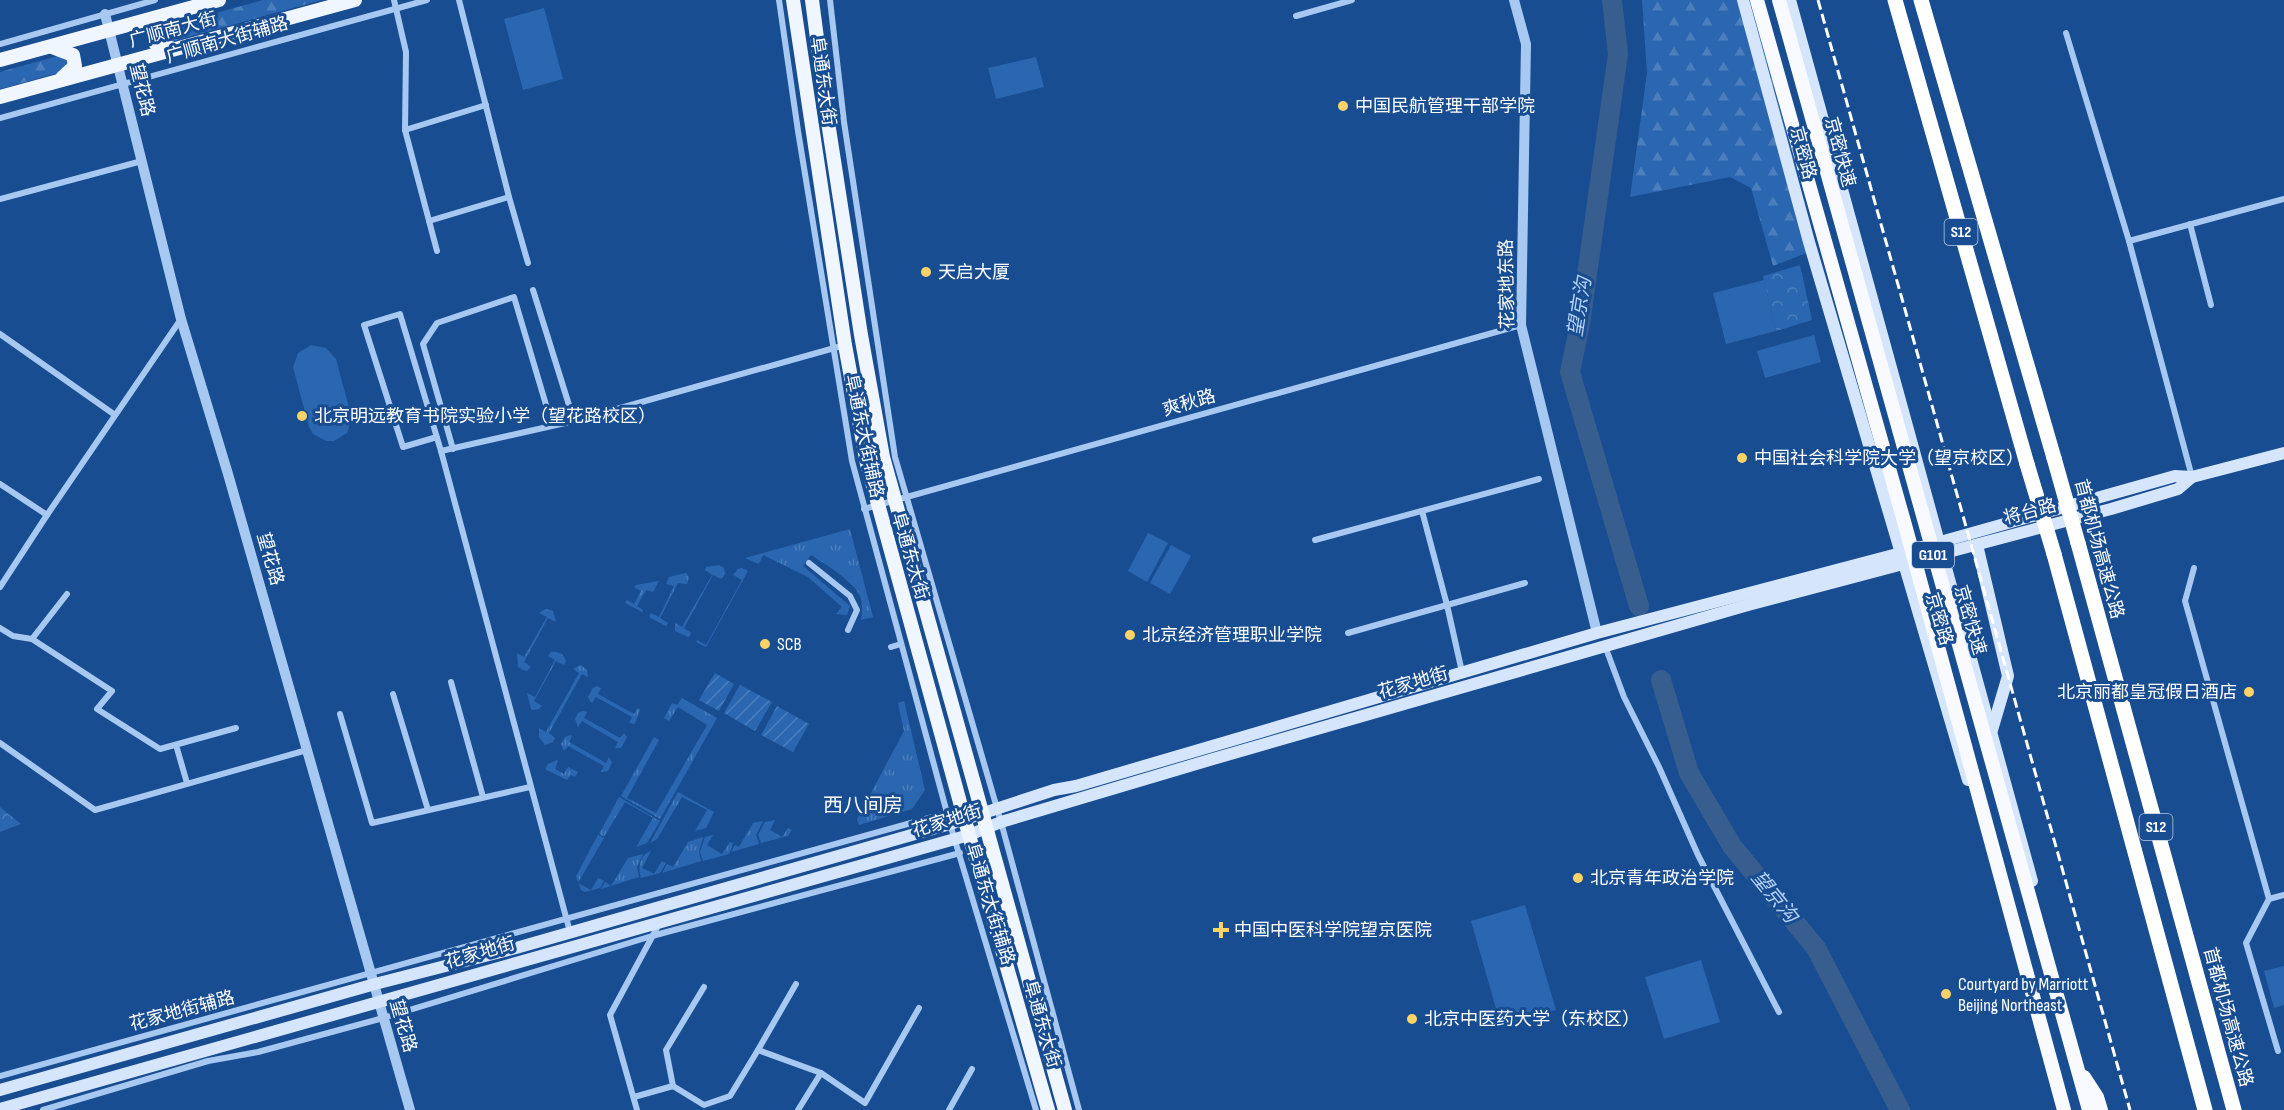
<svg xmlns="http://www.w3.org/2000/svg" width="2284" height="1110" viewBox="0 0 2284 1110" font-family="'Sofia Sans Condensed','Noto Sans SC',sans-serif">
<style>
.grass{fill:url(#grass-tufts)}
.forest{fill:url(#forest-firs)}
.park{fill:url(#park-crowns)}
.garden{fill:url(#garden-furrows)}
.pitch{fill:#2b67b0}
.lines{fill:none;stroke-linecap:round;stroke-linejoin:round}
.river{stroke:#375e8f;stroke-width:20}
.minor{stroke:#a7c8f0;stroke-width:6}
.tertiary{stroke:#a7c8f0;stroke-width:10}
.secondary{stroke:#d5e5fb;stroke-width:12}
.primary{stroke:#f0f6ff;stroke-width:14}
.motorway{stroke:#fff;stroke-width:15}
.rail{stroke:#fff;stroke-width:3;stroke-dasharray:10 4.5;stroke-linecap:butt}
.trunk-bridge{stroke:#f8faff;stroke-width:14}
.motorway-bridge{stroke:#fff;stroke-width:15}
.poi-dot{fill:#ffd366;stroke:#184d92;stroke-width:2}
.labels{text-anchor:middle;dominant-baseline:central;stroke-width:6;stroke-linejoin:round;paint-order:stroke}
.shield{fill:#184d92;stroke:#bacade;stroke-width:1.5}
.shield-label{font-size:16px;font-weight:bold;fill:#fff}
.street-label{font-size:18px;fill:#fff;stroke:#184d92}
.poi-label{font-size:18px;fill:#fff;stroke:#184d92;text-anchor:start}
.water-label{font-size:20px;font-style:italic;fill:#b3d2f6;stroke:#184d92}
.neighbourhood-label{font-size:20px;fill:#fff;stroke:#184d92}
</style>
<defs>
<pattern id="grass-tufts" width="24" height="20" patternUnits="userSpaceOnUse" patternTransform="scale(1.5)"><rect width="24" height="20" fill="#2b67b0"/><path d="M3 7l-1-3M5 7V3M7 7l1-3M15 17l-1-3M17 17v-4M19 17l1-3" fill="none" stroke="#4b7ebc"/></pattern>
<pattern id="forest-firs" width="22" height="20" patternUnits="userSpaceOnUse" patternTransform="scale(1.5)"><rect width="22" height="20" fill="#2b67b0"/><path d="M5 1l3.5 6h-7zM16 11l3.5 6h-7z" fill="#4b7ebc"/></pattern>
<pattern id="park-crowns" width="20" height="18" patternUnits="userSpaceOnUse" patternTransform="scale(1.5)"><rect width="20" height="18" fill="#2b67b0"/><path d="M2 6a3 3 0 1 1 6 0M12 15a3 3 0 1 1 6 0" fill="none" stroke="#4b7ebc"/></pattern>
<pattern id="garden-furrows" width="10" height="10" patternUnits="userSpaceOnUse" patternTransform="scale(1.5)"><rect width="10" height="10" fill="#2b67b0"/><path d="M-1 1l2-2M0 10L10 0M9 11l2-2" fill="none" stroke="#4b7ebc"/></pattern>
</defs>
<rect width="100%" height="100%" fill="#184d92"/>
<g class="grass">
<path d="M850 529 873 617 861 620C862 613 863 603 860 596 852 580 825 564 811 555L803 566 850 606 847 615 836 614 842 607 808 577 763 555 759 564 745 558Z"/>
<polygon points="719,565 724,568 725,574 721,579 713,575 684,628 691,633 689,637 675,631 675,623 682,627 712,575 705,570 706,567"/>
<polygon points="742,568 748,571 706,647 696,642 697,640 706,645 742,580 733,575 738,569"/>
<polygon points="686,573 689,577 687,584 678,583 660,618 668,623 666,626 649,617 651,613 659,617 674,586 666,584 669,577"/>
<polygon points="659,581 653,592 646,590 637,606 643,610 642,612 625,603 627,600 634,604 641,591 634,587 636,585"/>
<polygon points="546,609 553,611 556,622 548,618 524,662 531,667 527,671 523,670 518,667 517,653 524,657 547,617 539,613"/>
<path d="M551 652C558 651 564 654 566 661L564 665 556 661 534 701 542 706 539 709 533 710 531 709 527 693 535 697 555 660 548 656Z"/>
<polygon points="581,665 587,670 588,677 582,674 549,733 555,738 553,742 545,745 539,737 539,728 546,732 579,673 573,669"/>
<polygon points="597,686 601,688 598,694 634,714 638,708 640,710 635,724 629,723 632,717 596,697 592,703 590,701 588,697 593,688"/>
<polygon points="682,698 717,718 660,819 621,796 654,737 659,740 627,798 656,813 707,725 678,707 669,721 664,718 672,703 677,705"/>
<polygon points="904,701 925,790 912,809 859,825 857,819 904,731 898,703"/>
<polygon points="582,711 587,712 584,718 620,738 624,733 627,737 621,748 615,748 618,742 582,721 578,727 575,719 578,713"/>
<polygon points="570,735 572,736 569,742 606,763 609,757 612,762 608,771 601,772 604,766 568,746 564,751 561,744 565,737"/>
<polygon points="557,760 558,761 555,769 564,774 568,767 578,772 575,777 571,775 567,780 545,769 548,764"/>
<polygon points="678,792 714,812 706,828 695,831 707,810 682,797 657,839 650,843"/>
<polygon points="619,797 660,821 647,843 636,847 653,818 625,802 604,837 599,834"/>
<polygon points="775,820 770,830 782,837 788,828 792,830 788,836 761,843 758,835 765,822"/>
<polygon points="763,821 756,835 759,844 731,852 735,845 739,847 753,823"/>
<polygon points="598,835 604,838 578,883 591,890 598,878 604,881 600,888 585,892 581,890 576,876"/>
<polygon points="713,835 707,845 722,854 730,842 733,843 729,854 703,861 700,852 705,837"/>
<polygon points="703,837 699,852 701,861 662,873 667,864 673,867 688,842"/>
<path d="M651 851 642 868 654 874 662 861 666 863 660 873 641 878C638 866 639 856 651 851Z"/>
<polygon points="643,854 637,867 639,877 601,889 605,882 611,886 628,858"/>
</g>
<g class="forest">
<polygon points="263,0 322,0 166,43 161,40 159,33 161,28"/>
<polygon points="1642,0 1751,0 1817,249 1773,266 1751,188 1730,177 1630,197 1647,73"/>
<polygon points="61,55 68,58 69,65 65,71 0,89 0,72"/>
</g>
<g class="park">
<polygon points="1800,265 1812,320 1776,331 1763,276"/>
<polygon points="0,807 21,824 0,832"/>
</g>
<g class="garden">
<polygon points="715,673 734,684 719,711 699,700"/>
<polygon points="740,685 772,702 755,731 724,713"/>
<polygon points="777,706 809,724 793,752 761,735"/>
</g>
<g class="pitch">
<polygon points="544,8 563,79 523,90 504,19"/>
<polygon points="1036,57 1044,87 996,99 988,68"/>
<polygon points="1764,280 1776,331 1726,344 1713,293"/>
<polygon points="1814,335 1821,362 1765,378 1757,351"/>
<polygon points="311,345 326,348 336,359 352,419 347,433 334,441 326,441 313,434 309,427 293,367 298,353"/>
<polygon points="1148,533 1168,543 1147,582 1128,571"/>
<polygon points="1171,545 1191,556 1170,594 1150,583"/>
<polygon points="1525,905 1556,1010 1501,1026 1471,921"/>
<polygon points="1701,960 1720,1022 1664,1039 1645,977"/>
<polygon points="2284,966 2284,1005 2274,1008 2264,971"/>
</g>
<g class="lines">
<g class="river">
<polyline points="1612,0 1618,54 1580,324 1570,372 1639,606"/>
<polyline points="1661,680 1689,773 1732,846 1816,948 1900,1110"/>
</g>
<g class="minor">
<polyline points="394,0 406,52 405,130 437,251"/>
<polyline points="459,0 509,197 528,263"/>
<polyline points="779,0 798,131 852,461 950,824 1036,1110"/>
<polyline points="830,0 844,122 895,457 1001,822 1079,1110"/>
<polyline points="1296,16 1352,0"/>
<polyline points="2066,33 2129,241 2192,477"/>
<polyline points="0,44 155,0"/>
<polyline points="0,118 427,0"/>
<polyline points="405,130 486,105"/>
<polyline points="0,199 142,161"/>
<polyline points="429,221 509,197"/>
<polyline points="2190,224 2211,305"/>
<polyline points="2129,241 2284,199"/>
<polyline points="533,290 574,421"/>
<polyline points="0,334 115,415"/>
<polyline points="437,437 403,447 364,325 400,314 441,451 570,932"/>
<polyline points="453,449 423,344 437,323 514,297 552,425"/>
<polyline points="441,451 574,421 845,345"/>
<polyline points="0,484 47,515"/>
<polyline points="864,509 1521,325"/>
<polyline points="1422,511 1447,605 1462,672"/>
<polyline points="1315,540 1539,479"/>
<polyline points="809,563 850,596 857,610 848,630"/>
<polyline points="2194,568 2185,601 2269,899 2246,943 2278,1051"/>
<polyline points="0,587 47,515 181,319"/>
<polyline points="0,628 13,636 32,639 112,691 97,709 160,749 236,728"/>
<polyline points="1348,633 1525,583"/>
<polyline points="32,639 67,594"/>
<polyline points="1605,646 1624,697 1659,767 1698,855 1779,1012"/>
<polyline points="891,647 901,644"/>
<polyline points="451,682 483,797"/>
<polyline points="393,694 428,810"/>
<polyline points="340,714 372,823 530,787"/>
<polyline points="0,743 95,810 307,750"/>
<polyline points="176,745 187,783"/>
<polyline points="2269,899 2284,895"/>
<polyline points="758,1050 796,984"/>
<polyline points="0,1076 947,813"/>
<polyline points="673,1086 666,1050 704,987"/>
<polyline points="634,1097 673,1086 704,1105 730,1096 758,1050 821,1073 865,1103 919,1008"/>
<polyline points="43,1110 208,1061 258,1052 383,1018 652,936 960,853"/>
<polyline points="637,1110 610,1015 659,924"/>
<polyline points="798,1110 821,1073"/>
<polyline points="949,1110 972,1069"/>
</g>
<g class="tertiary">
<polyline points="1514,0 1526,44 1521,325 1597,633"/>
<polyline points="105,14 181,319 228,474 410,1110"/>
</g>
<g class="secondary">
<polyline points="1743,0 1809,242 1968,780"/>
<polyline points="1790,0 2032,881"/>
<polyline points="1977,545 2008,676 1992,730"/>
<polyline points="0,1090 375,984 516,948 950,824 1054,790 1076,786 1597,633 1901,553 2175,476 2192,477 2284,453"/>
<polyline points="0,1109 969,835 1001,822 1213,759 1748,605 2111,509 2178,489 2192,477"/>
</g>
<g class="primary">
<polyline points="793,0 845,345 867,464 969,835 1048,1110"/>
<polyline points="812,0 828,122 861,335 883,457 1065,1110"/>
<polyline points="165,15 153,30 156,44 171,48"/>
<polyline points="52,47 73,55 75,66 62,78"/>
<polyline points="0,60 219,0"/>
<polyline points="0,97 355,0"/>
</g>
<g class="motorway">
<polyline points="1895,0 2027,464"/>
<polyline points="1921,0 2054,458"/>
<polyline points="2078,543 2234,1110"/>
<polyline points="2054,554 2205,1110"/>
</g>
<polyline class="rail" points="1818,0 2130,1110"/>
<g class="trunk-bridge">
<polyline points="1757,0 1905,525 2064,1110"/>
<polyline points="1779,0 2089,1110"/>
<polyline points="2084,1077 2097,1097 2101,1110"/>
</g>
<g class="motorway-bridge">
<polyline points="2054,458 2078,543"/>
<polyline points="2027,464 2054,554"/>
</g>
</g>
<g class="poi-dot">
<circle cx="1343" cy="106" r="6"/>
<circle cx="926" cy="272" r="6"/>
<circle cx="302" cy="416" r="6"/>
<circle cx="1742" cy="458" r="6"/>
<circle cx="1130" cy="635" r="6"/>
<circle cx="765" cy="644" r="6"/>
<circle cx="2249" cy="692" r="6"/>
<circle cx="1578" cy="878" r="6"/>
<path d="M1218 921h6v6h6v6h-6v6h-6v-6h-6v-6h6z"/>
<circle cx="1946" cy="994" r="6"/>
<circle cx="1412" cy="1019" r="6"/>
</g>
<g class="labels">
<g class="shield">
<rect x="1944.5" y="219" width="33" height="26" rx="4.5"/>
<rect x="1912" y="542" width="42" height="26" rx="4.5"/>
<rect x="2139.5" y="814" width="33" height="26" rx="4.5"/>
</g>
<g class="shield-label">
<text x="1961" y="232">S12</text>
<text x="1933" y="555">G101</text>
<text x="2156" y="827">S12</text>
</g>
<g class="street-label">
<text transform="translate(173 30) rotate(-15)">广顺南大街</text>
<text transform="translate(227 40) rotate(-16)">广顺南大街辅路</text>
<text transform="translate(823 81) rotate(82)">阜通东大街</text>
<text transform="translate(142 90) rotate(76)">望花路</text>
<text transform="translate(1840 152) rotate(75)">京密快速</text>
<text transform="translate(1803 153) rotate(75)">京密路</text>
<text transform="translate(1507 284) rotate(-91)">花家地东路</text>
<text transform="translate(1189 403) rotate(-16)">爽秋路</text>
<text transform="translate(864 436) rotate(78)">阜通东大街辅路</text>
<text transform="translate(2030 512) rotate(-15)">将台路</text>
<text transform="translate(2099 549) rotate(75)">首都机场高速公路</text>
<text transform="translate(910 556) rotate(74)">阜通东大街</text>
<text transform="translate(270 559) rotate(74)">望花路</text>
<text transform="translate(1939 619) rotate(73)">京密路</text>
<text transform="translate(1970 620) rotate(74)">京密快速</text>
<text transform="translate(1413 683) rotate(-16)">花家地街</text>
<text transform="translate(947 821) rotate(-17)">花家地街</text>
<text transform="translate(990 904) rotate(73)">阜通东大街辅路</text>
<text transform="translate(480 953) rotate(-16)">花家地街</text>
<text transform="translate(182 1011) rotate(-15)">花家地街辅路</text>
<text transform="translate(2228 1017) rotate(75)">首都机场高速公路</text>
<text transform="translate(1042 1024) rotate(74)">阜通东大街</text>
<text transform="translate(403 1026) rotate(74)">望花路</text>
</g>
<g class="poi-label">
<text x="1355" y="106">中国民航管理干部学院</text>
<text x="938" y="272">天启大厦</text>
<text x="314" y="416">北京明远教育书院实验小学（望花路校区）</text>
<text x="1754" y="458">中国社会科学院大学（望京校区）</text>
<text x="1142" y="635">北京经济管理职业学院</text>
<text x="777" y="644">SCB</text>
<text x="2237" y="692" text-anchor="end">北京丽都皇冠假日酒店</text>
<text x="1590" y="878">北京青年政治学院</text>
<text x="1234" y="930">中国中医科学院望京医院</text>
<text x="1958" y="984">Courtyard by Marriott<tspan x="1958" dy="21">Beijing Northeast</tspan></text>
<text x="1424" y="1019">北京中医药大学（东校区）</text>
</g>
<g class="water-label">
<text transform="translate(1580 307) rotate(-81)">望京沟</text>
<text transform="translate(1774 897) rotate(51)">望京沟</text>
</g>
<g class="neighbourhood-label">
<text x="863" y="806">西八间房</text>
</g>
</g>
</svg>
